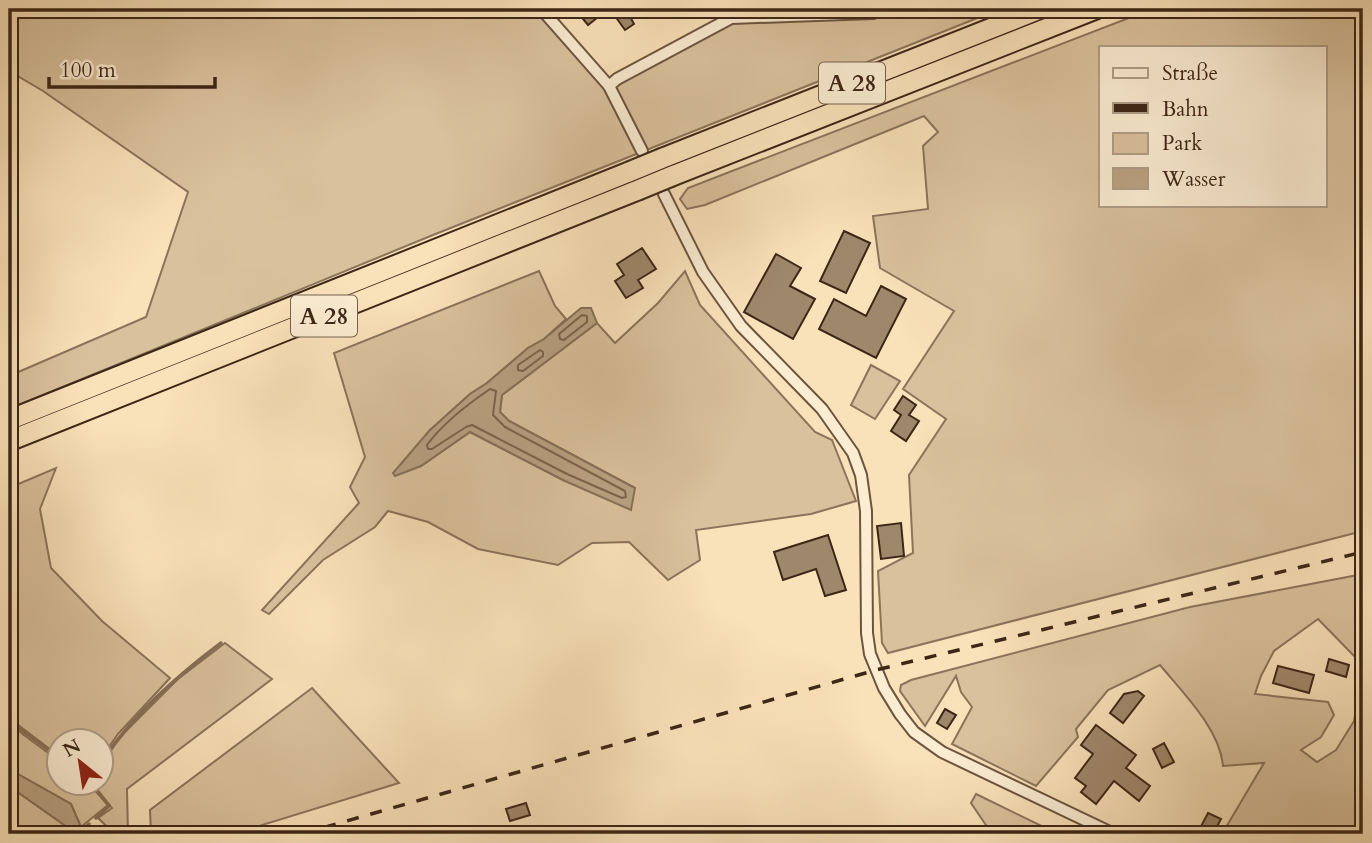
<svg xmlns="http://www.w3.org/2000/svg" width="1372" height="843" viewBox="0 0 1372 843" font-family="Cardo,serif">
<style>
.green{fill:#d9c19d;stroke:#8b745a;stroke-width:2;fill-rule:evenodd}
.water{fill:#b9a182;stroke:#877057;stroke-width:2}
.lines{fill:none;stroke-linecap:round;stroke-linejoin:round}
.shore{stroke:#7b644c;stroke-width:2}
.stream{stroke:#877057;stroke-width:3.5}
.building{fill:#9f876b;stroke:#3d2616;stroke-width:2}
.street-casing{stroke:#6c553f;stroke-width:14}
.highway-casing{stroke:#3d2616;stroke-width:23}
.street{stroke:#fbecd2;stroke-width:10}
.highway{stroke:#f9e1b9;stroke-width:19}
.rail{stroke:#3d2616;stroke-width:3.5;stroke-dasharray:12 12;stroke-linecap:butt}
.highway-bridge-casing{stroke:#3d2616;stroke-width:23;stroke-linecap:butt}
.highway-bridge{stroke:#f9e1b9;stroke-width:19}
.labels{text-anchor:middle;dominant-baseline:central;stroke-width:5;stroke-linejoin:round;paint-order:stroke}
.shield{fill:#fbecd2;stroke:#76614e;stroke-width:2}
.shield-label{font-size:24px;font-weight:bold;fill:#3d2616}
</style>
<rect width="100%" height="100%" fill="#f9e1b9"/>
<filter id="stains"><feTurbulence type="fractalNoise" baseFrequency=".00286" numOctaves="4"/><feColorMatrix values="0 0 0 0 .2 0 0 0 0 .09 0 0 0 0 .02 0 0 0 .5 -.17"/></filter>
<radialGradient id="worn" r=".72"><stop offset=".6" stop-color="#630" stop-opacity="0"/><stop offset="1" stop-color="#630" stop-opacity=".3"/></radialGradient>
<g class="green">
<polygon points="9,9 559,9 550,18 609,86 731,18 734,9 1000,9 433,235 9,409 9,376 146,317 188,192 43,91 9,71"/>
<path d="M1152 9H1363V531L888 653 882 643 878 571 913 553 909 475 946 419 903 389 954 311 880 268 873 216 928 209 923 146 938 132 924 116 705 205 687 209 680 199 688 188ZM1101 47H1325V205H1101Z"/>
<polygon points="539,271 555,306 566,319 544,339 528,348 487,383 470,394 429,431 419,445 421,466 470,432 565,481 635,488 509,421 500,412 502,395 597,323 615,343 658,303 685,271 700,305 815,432 832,440 856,501 811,514 696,530 700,560 668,580 629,542 592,543 558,565 478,549 428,522 388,511 375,527 323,560 269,614 262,610 359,503 350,487 365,457 334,353"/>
<polygon points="871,365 900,381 875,419 851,405"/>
<polygon points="56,468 40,509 51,568 102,621 170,678 118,734 102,757 102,742 60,742 59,756 9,718 9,488"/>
<path d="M1363 574V834H1222L1264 763 1223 766C1220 729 1183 693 1160 665L1108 690 1076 729 1078 737 1036 786 952 744 972 707 961 692 956 676 925 726 900 691 901 685 911 680 1190 607ZM1318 619 1359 661 1362 674 1354 721 1336 750 1317 762 1301 750 1321 737 1334 715 1328 702 1255 694 1261 676 1274 651Z"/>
<polygon points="225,643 272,679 127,789 128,834 115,834 98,818 112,808 93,784 102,784 102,764 120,737 178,679"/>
<polygon points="312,688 399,783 233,834 151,834 150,810"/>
<polygon points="9,724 59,761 60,784 89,784 108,805 81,827 71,804 9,769"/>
<polygon points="9,786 77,834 9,834"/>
<polygon points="976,794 1058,834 992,834 971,803"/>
</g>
<g class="water">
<polygon points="581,308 591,308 597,323 502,395 500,412 509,421 635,488 631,510 565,481 470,432 421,466 395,476 393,473 429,431 470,394 487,383 528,348 544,339"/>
<polygon points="9,769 71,804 84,834 77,834 9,786"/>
</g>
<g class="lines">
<g class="shore">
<polygon points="582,315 587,316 587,322 564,340 560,339 559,334"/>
<polygon points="540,350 543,352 543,356 523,371 518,370 518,365"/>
<path d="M490 389 496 391 493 415 505 427 625 491 626 497 622 498 567 474 472 425 466 427 432 449H428L427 445C443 423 468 404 490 389Z"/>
</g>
<g class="stream">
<polyline points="1363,423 1358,437 1363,439"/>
<polyline points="9,721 60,758"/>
<path d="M102 761C134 714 176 677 221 643"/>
<polyline points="92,784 109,806 96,818"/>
<polyline points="80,833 89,824"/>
</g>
</g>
<g class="building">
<polygon points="575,9 608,9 588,25"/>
<polygon points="610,9 626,9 634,24 625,30"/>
<polygon points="844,231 870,243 846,293 820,281"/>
<polygon points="642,248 656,269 638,280 643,288 626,298 615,281 624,275 617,264"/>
<polygon points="776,254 801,268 790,286 815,299 793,339 744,312"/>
<polygon points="881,286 906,299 876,358 819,329 834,299 866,316"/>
<polygon points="903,396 916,405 909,415 919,421 906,441 891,431 901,415 894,410"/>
<polygon points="901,523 904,556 881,559 877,526"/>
<polygon points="828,535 846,590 825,596 816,569 783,580 774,552"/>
<polygon points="1329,659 1349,665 1346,677 1326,671"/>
<polygon points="1278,666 1314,675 1309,693 1273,683"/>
<polygon points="1138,691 1144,696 1123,723 1110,713 1124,694"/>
<polygon points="945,709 956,715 947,729 937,723"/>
<polygon points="1096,725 1136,755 1126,768 1150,786 1139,801 1114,781 1096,804 1081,792 1086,786 1075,778 1093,754 1081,745"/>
<polygon points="1164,743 1174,762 1162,768 1153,749"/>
<polygon points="526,803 530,815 510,821 506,809"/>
<polygon points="1208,813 1221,819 1213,834 1197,834"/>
</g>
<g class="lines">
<g class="street-casing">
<g id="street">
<polyline points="543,11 609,86 642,151"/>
<polyline points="609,86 617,79 731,18 873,13 882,9"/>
<polyline points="664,194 703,272 741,326 822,409 853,453 861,475 866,511 867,633 870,654 884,688 900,714 914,732 942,752 1114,834"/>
</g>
</g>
<g class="highway-casing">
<g id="highway">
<polyline points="663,158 1040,9"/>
<polyline points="672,176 1096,9"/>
<polyline points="9,420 629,172"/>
<polyline points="9,441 638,190"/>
</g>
</g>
<use href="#street" class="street"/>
<use href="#highway" class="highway"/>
<polyline class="rail" points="301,834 876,670 1363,552"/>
<g class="highway-bridge-casing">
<g id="highway-bridge">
<polyline points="629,172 663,158"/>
<polyline points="638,190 672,176"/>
</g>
</g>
<use href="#highway-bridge" class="highway-bridge"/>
</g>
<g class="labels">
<g class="shield">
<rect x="819" y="62.5" width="66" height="41" rx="5"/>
<rect x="291" y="295.5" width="66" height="41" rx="5"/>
</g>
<g class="shield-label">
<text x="852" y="83">A 28</text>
<text x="324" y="316">A 28</text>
</g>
</g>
<rect width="1372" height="843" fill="none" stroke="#f9e1b9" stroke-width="35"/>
<rect x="10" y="10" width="1351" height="822" fill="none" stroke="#3d2616" stroke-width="3.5"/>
<rect x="18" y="18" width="1337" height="808" fill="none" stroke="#3d2616" stroke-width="2"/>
<rect x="1099" y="46" width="228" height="161" fill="#fbecd2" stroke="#af9d87" stroke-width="2"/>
<rect x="1113" y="68" width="35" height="10" fill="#fbecd2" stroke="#af9d87" stroke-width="2"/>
<text x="1162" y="80" font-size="21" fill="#3d2616">Straße</text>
<rect x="1113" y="103" width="35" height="10" fill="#3d2616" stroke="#af9d87" stroke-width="2"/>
<text x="1162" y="116" font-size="21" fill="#3d2616">Bahn</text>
<rect x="1113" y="133" width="35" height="21" fill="#d9c19d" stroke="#af9d87" stroke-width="2"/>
<text x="1162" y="150" font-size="21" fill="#3d2616">Park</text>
<rect x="1113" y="168" width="35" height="21" fill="#b9a182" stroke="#af9d87" stroke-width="2"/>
<text x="1162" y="186" font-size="21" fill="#3d2616">Wasser</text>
<g transform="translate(80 762) rotate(330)"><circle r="33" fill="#fbecd2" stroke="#af9d87" stroke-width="2"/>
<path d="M0-5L12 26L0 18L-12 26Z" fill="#8f2418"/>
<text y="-10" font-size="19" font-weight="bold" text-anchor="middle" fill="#3d2616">N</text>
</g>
<path d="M49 77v10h166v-10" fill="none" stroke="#3d2616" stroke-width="3.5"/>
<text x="60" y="77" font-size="21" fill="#3d2616" stroke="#fbecd2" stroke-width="5" paint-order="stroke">100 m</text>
<rect width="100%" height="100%" filter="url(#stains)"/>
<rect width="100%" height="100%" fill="url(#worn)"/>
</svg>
